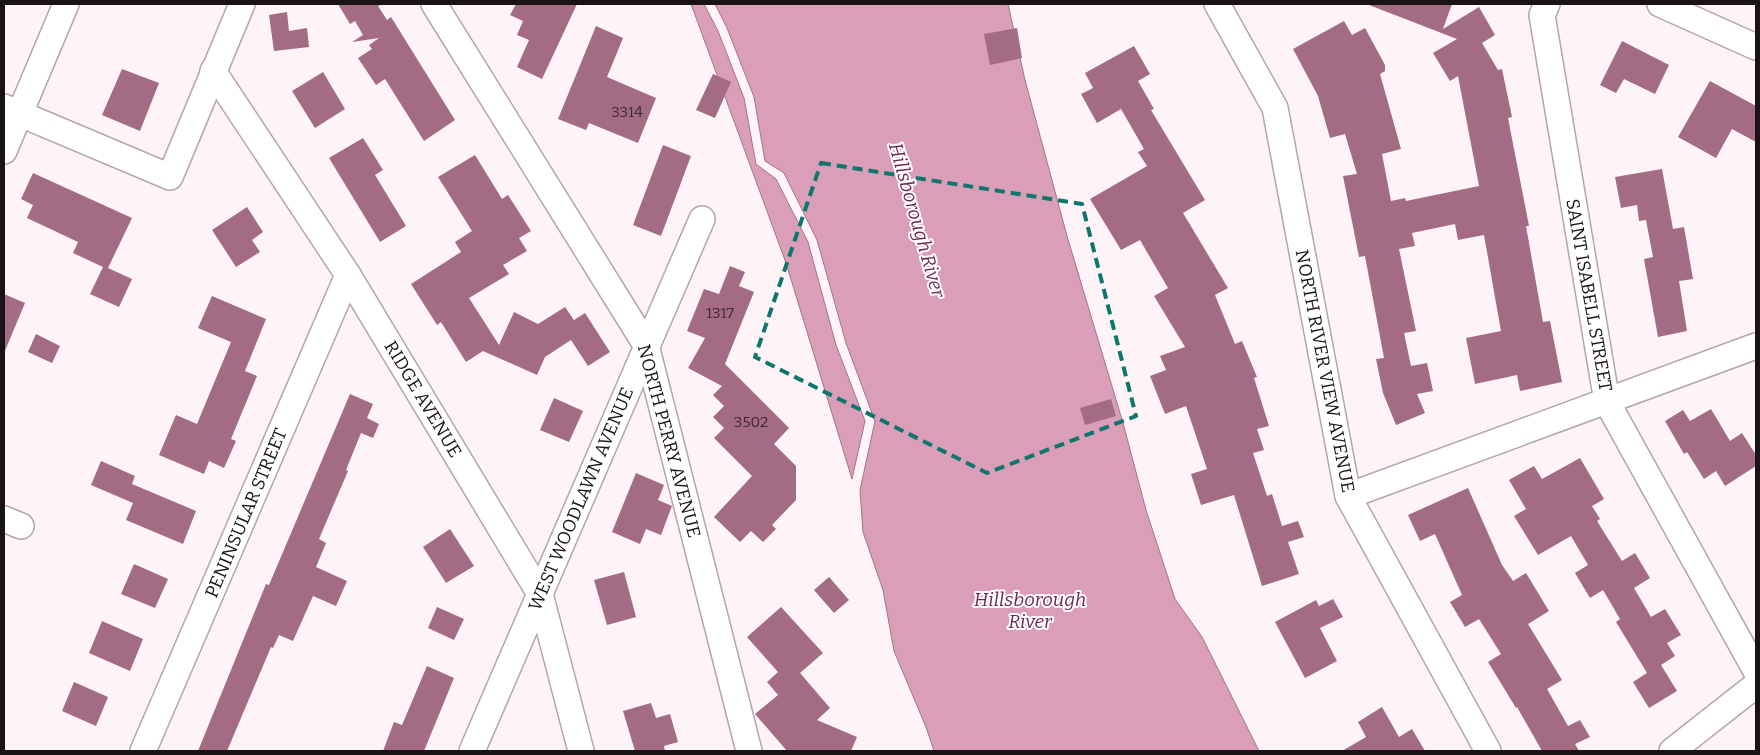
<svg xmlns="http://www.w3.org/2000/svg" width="1760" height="755" viewBox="0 0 1760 755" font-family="Bitter,serif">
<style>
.water{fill:#db9eb8;stroke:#a17487}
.building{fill:#a46b84}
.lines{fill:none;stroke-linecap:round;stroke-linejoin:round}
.street-casing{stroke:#b5a5ab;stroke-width:28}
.street{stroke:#fff;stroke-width:25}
.marked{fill:none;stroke:#0f766e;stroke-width:4;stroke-dasharray:10 6;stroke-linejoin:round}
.labels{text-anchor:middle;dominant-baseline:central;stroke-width:4;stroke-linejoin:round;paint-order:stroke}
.number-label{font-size:15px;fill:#3c2931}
.street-label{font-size:18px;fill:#191315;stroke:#fff}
.water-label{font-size:19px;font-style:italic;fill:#6f274c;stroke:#fff}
</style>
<rect width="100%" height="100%" fill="#fef3f7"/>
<g class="water">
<polygon points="691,4 704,4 718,31 744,98 756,164 776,179 808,242 836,345 865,421 852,479 786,263"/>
<polygon points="715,4 1008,4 1025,80 1067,236 1123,423 1146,510 1175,599 1202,637 1259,751 934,751 926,727 894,651 883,590 863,532 860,490 875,421 846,343 817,240 784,173 765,161 754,97 727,28"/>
</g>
<g class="building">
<polygon points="338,4 382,4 378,6 387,20 391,17 455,120 424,141 385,79 376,85 358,58 372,49 369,45 379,38 352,42 363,35 355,21 350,24"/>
<polygon points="516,4 577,4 542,79 517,67 529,40 517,35 523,21 510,15"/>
<polygon points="1369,4 1452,4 1443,29 1479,7 1495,35 1482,43 1498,70 1502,69 1512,117 1508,118 1529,226 1526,226 1543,322 1550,321 1562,382 1520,391 1517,375 1475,384 1466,338 1501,331 1484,235 1458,240 1455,224 1412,233 1415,246 1399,249 1416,331 1404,333 1411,366 1427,363 1433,391 1417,394 1425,413 1396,425 1383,393 1376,359 1384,358 1365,256 1359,257 1343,176 1357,174 1345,134 1330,138 1318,96 1293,49 1344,21 1352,35 1365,28 1385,65 1385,71 1380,74 1401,149 1382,154 1391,201 1405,198 1406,201 1479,186 1458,76 1450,81 1433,53 1457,39 1369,5"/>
<polygon points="287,12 289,31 307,28 309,47 274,51 269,15"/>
<polygon points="596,26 623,38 607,77 656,98 638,143 589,123 586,130 558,119"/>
<polygon points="1017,28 1022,58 990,65 984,34"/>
<polygon points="1622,41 1669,65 1655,94 1624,79 1616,93 1600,85"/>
<polygon points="1134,46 1150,74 1138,81 1154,109 1151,110 1205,200 1183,213 1228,288 1215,295 1235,344 1242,341 1257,377 1254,378 1269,426 1257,429 1264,450 1253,453 1267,496 1272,494 1282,526 1298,521 1304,537 1288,542 1299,574 1262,586 1234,495 1201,505 1191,474 1207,469 1186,406 1165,414 1150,376 1166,370 1160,356 1185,347 1154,296 1168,288 1140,240 1121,250 1090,199 1147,166 1138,152 1144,149 1121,109 1097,123 1081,94 1093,88 1085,73"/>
<polygon points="122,69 159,83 140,131 102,115"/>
<polygon points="323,72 345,109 315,128 292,91"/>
<polygon points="713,74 731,82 715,118 696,110"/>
<polygon points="1710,81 1756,106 1756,142 1732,129 1716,158 1678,137"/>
<polygon points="363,138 383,170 375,175 406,226 380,242 329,158"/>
<polygon points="663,145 691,156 661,236 633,225"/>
<polygon points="475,155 502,199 508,195 531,231 519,238 527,251 503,265 509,274 469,298 499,345 514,312 538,324 565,307 574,320 585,313 610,352 588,366 571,340 545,357 537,375 483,351 466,362 441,322 437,325 411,284 461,252 455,242 472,231 438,177"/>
<polygon points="1662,169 1673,229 1684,227 1693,279 1679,281 1687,331 1658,337 1644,259 1653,257 1646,220 1639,221 1637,205 1621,208 1615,177"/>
<polygon points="33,173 132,218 108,268 132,279 119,307 90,294 103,267 73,253 78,242 27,218 33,205 21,199"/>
<polygon points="247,207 263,232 252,240 260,252 236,267 212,230"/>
<polygon points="730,266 745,272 739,286 754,292 725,364 789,428 774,444 796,466 796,500 772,525 776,529 763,542 751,531 740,542 714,517 752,476 714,438 724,428 713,417 724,406 713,395 722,386 688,368 705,338 687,331 704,289 719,294"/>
<polygon points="4,294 25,303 4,353"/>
<polygon points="212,296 266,319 245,371 257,376 231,439 236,441 224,468 209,461 204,474 159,455 176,415 197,424 231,342 198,328"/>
<polygon points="36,334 60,346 52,363 28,352"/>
<polygon points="350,394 373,404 367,418 379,424 373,438 361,433 346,470 348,471 319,539 326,543 316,567 347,581 336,606 313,596 293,641 279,635 273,648 271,647 227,751 198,751 266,584 269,585"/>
<polygon points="554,398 583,411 569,442 540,430"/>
<polygon points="1111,399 1116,416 1085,425 1080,408"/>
<polygon points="1711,409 1730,441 1742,433 1756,455 1756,466 1725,486 1716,471 1704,479 1687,452 1684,454 1665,421 1683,410 1690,421"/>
<polygon points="1580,458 1604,499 1592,506 1600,519 1597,521 1622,561 1635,553 1650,578 1634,588 1651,617 1665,609 1681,635 1667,643 1675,656 1661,665 1677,691 1649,708 1633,682 1647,673 1616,622 1620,619 1603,590 1590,598 1575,573 1588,565 1571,536 1538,555 1514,516 1526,509 1509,480 1534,466 1542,479"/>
<polygon points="101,461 135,476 132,484 196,511 183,544 126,520 133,503 91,485"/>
<polygon points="636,473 664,485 658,500 672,506 661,535 646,529 640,544 612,532"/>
<polygon points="1468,488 1502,565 1513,581 1526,573 1549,611 1528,624 1562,680 1547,689 1568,726 1580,720 1590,737 1575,744 1579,751 1542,751 1517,707 1516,708 1488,662 1501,654 1479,619 1465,627 1450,602 1462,595 1435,534 1420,541 1408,515"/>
<polygon points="450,529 474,566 446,583 423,547"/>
<polygon points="134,564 168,579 155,608 121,594"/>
<polygon points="624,572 636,617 607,625 594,580"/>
<polygon points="829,577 849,600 834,613 814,590"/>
<polygon points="1333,599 1343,617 1320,628 1337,661 1305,678 1275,622 1316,600 1319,606"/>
<polygon points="437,607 464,619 454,640 428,628"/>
<polygon points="781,607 823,653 800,673 830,708 817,720 857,737 851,751 787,751 755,714 778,695 767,682 778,672 747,637"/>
<polygon points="102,621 143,639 130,671 89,653"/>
<polygon points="427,666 454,678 424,751 383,751 394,722 402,725"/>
<polygon points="74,682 108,697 96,726 62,711"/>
<polygon points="651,703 656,718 670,714 678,742 664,746 665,751 635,751 623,711"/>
<polygon points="1382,707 1399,737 1412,729 1425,751 1342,751 1366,737 1358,722"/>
</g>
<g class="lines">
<g class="street-casing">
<g id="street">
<polyline points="434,4 646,345 749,751"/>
<polyline points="1217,4 1275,108 1348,496 1488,751"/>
<polyline points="1547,4 1542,15 1607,402 1756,671"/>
<polyline points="1660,4 1756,47"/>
<polyline points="213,71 348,275 540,594 581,751"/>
<polyline points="4,107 170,177 242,4"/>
<polyline points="4,151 66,4"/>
<polyline points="1348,496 1756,346"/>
<polyline points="4,519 21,526"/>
<polyline points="143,751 348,275"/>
<polyline points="472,751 702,219"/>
<polyline points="1672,751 1756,685"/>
</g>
</g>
<use href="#street" class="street"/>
</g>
<path class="marked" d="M821 163 1082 204 1136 416 987 473 755 357Z"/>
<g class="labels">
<g class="number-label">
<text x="627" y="112">3314</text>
<text x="720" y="313">1317</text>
<text x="751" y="422">3502</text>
</g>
<g class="street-label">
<text transform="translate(1589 295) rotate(80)">SAINT ISABELL STREET</text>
<text transform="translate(1325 371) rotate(79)">NORTH RIVER VIEW AVENUE</text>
<text transform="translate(423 399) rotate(59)">RIDGE AVENUE</text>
<text transform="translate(669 441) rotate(75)">NORTH PERRY AVENUE</text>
<text transform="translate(581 499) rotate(-67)">WEST WOODLAWN AVENUE</text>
<text transform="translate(246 513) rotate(-67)">PENINSULAR STREET</text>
</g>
<g class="water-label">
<text transform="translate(917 220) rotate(74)">Hillsborough River</text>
<text x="1030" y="599">Hillsborough<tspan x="1030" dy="22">River</tspan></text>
</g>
</g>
<rect width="1760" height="755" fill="none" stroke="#191315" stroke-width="10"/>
</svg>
